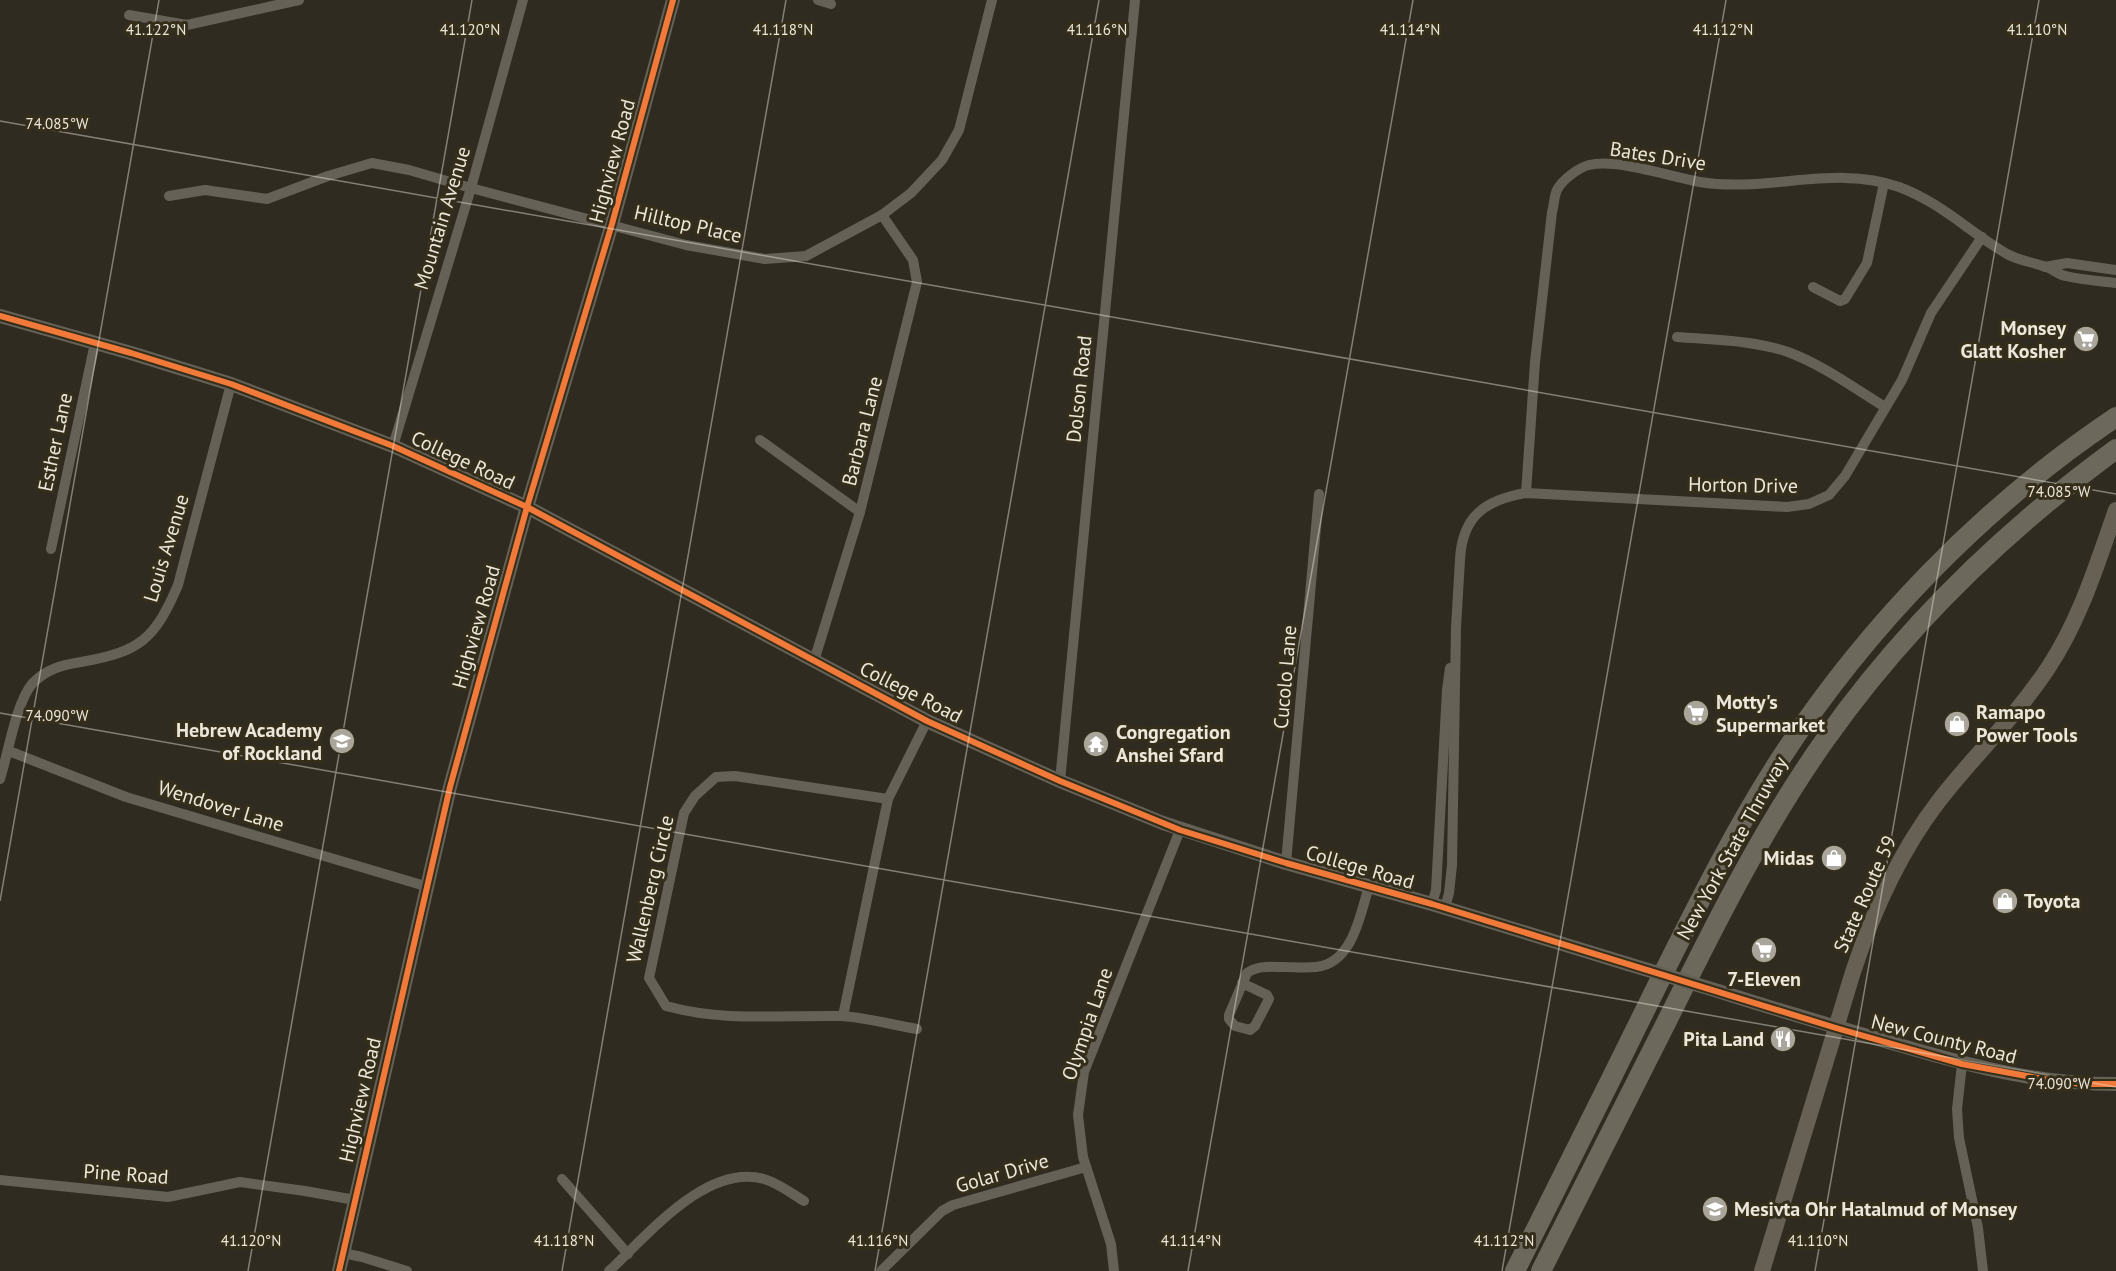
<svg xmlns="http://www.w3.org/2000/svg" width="2116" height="1271" viewBox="0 0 2116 1271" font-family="'PT Sans',sans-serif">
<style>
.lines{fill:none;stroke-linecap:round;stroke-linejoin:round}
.minor{stroke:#656157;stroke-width:10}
.tertiary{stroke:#656157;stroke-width:14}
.primary{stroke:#666154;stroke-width:16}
.motorway{stroke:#6c685c;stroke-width:20}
.tertiary-bridge{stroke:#656157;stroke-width:14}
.cycleway-casing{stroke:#352e1a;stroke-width:10}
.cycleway{stroke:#f17a3a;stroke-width:6}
.ticks{fill:none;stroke:#ebe7db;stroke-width:1.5;stroke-opacity:0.45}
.labels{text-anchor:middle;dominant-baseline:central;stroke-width:6;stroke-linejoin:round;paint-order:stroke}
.street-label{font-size:20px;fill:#ebe7db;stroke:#352e1a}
.poi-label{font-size:20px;font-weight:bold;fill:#ebe7db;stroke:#352e1a;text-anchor:start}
.ticks-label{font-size:15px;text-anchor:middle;fill:#ebe7db;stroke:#352e1a;stroke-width:6;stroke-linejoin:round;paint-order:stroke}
</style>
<rect width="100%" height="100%" fill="#2f2b20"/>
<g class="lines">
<g class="minor">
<polyline points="818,0 831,4"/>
<polyline points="129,15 187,25 299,0"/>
<polyline points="169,196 205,190 267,199 328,176 372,163 409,170 471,188 686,245 765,259 806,256 882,215 911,193 942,160 959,130 992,0"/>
<polyline points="2045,267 2067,263 2116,270"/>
<polyline points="1813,287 1840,301 1845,299 1867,263 1884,183"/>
<path d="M1677 337C1714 340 1753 340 1788 352 1823 365 1854 388 1885 407"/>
<polyline points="760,440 860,512"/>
<polyline points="393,446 471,188 523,0"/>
<path d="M1526 493 1535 362 1552 212C1554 206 1554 196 1557 190 1562 180 1578 168 1589 165 1617 158 1670 177 1700 182 1766 193 1836 164 1899 187 1942 203 1969 232 2007 254 2020 261 2032 262 2046 267 2053 269 2059 275 2066 276 2082 280 2100 281 2116 283"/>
<polyline points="51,549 95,343"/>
<polyline points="814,661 860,512 917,282 913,260 882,215"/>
<polyline points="9,751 126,797 425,886"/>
<path d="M0 779C8 754 16 703 32 684 46 669 62 665 81 662 140 652 155 639 178 585L231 384"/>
<polyline points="1060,781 1135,0"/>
<path d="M888 799 735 776 716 777 695 796 684 813 649 978 666 1006C724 1022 780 1015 840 1016 865 1017 892 1025 917 1029"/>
<polyline points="1286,863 1319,494"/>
<polyline points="1432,904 1436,890 1447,690 1450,668"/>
<path d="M1445 908 1449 893 1452 865 1456 627 1460 560C1462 516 1485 500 1526 493L1787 507 1809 504 1829 495 1845 476 1902 380 1931 313 1982 237"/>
<path d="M1242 983 1267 995 1269 999 1255 1026 1250 1030 1235 1026 1229 1019V1015L1247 973C1258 965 1271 967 1283 967 1294 967 1305 968 1316 967 1353 963 1360 915 1369 886"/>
<polyline points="843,1016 888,799 927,721"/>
<polyline points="1962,1064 1957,1109 1959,1138 1978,1228 1983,1271"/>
<polyline points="562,1179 628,1254"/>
<polyline points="0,1180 168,1197 240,1182 305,1191 355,1200"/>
<polyline points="343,1253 362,1257 407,1271"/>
<path d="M609 1271C647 1236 706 1163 764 1179 778 1183 791 1193 804 1201"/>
<polyline points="881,1271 942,1211 953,1205 1086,1167"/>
<polyline points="1114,1271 1111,1244 1083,1157 1078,1115 1084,1072 1180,830"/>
</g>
<g class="tertiary">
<polyline points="0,316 131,353 231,384 393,446 527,507 927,721 1060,781 1163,823 1286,863 1432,904 1628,964"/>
<path d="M1718 991C1780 1011 1843 1029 1906 1047 1978 1068 2041 1084 2116 1084"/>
<polyline points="339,1271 450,787 527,507 612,224 673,0"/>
</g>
<path class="primary" d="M1762 1271 1853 972C1873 911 1899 853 1938 802 1973 756 2016 717 2048 668 2080 620 2097 564 2116 510"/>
<g class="motorway">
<path d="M1515 1271C1562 1177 1609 1084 1655 990 1694 912 1732 834 1779 761 1866 627 1983 506 2116 417"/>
<path d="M1541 1271C1585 1185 1628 1098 1672 1011 1718 918 1765 825 1825 740 1905 627 2004 531 2116 449"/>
</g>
<polyline class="tertiary-bridge" points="1628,964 1718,991"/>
<g class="cycleway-casing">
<g id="cycleway">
<polyline points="0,316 131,353 231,384 393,446 527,507 927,721 1060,781 1180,830 1286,863 1432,904 1836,1028 1962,1064 2043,1079 2081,1084 2116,1084"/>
<polyline points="339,1271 450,787 527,507 612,224 673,0"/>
</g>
</g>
<use href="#cycleway" class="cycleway"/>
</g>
<path class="ticks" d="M0 121 2116 494M0 713 2116 1087M0 901 159 0M248 1271 472 0M562 1271 786 0M875 1271 1099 0M1188 1271 1413 0M1502 1271 1726 0M1815 1271 2039 0"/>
<defs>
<g id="supermarket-disc" transform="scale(1.35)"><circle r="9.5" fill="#a9a59a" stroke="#352e1a"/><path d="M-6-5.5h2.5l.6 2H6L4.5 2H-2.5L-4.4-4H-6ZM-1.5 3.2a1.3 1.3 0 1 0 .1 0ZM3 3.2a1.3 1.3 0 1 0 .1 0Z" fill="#fff"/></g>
<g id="shop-disc" transform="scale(1.35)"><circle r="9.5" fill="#a9a59a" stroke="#352e1a"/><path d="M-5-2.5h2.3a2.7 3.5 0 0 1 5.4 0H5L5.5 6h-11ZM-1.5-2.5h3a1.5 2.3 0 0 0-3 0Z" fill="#fff"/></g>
<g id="school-disc" transform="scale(1.35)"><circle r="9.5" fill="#a9a59a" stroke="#352e1a"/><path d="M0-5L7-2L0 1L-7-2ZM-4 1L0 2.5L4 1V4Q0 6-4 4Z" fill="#fff"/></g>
<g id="temple-disc" transform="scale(1.35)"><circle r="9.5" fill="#a9a59a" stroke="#352e1a"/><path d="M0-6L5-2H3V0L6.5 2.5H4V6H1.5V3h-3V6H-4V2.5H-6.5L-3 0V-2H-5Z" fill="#fff"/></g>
<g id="restaurant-disc" transform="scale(1.35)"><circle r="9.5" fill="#a9a59a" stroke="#352e1a"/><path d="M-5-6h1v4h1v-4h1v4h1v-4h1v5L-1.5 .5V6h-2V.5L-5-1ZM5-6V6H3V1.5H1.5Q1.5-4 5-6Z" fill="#fff"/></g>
</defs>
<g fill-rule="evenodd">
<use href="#supermarket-disc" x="2086" y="339"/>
<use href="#supermarket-disc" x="1696" y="713"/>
<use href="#shop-disc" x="1957" y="724"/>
<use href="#school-disc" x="342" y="741"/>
<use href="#temple-disc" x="1096" y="744"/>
<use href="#shop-disc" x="1834" y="858"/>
<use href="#shop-disc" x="2005" y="901"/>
<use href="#supermarket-disc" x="1764" y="950"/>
<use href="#restaurant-disc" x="1783" y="1039"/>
<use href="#school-disc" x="1715" y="1209"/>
</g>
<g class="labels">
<g class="street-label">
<text transform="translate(1658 156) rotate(9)">Bates Drive</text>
<text transform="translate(612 161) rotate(-75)">Highview Road</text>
<text transform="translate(442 218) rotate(-73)">Mountain Avenue</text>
<text transform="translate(688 224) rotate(13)">Hilltop Place</text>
<text transform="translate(1079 389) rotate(-84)">Dolson Road</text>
<text transform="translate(862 431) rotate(-76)">Barbara Lane</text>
<text transform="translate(55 442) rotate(-78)">Esther Lane</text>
<text transform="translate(463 460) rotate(25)">College Road</text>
<text transform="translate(1743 485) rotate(1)">Horton Drive</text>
<text transform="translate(166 548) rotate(-73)">Louis Avenue</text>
<text transform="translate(476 627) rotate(-74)">Highview Road</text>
<text transform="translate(1285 677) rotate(-85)">Cucolo Lane</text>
<text transform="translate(911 692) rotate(27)">College Road</text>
<text transform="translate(221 806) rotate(17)">Wendover Lane</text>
<text transform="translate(1732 848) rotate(-61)">New York State Thruway</text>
<text transform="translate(1360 867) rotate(16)">College Road</text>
<text transform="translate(650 889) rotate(-77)">Wallenberg Circle</text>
<text transform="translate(1865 894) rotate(-66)">State Route 59</text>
<text transform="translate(1087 1024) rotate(-71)">Olympia Lane</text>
<text transform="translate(1944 1039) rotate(14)">New County Road</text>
<text transform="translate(360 1100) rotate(-77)">Highview Road</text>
<text transform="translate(1002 1173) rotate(-16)">Golar Drive</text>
<text transform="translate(126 1174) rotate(4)">Pine Road</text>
</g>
<g class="poi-label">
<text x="2066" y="328" text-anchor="end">Monsey<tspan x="2066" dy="23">Glatt Kosher</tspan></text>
<text x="1716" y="702">Motty's<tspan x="1716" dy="23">Supermarket</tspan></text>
<text x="1976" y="712">Ramapo<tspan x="1976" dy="23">Power Tools</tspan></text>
<text x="322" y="730" text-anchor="end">Hebrew Academy<tspan x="322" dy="23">of Rockland</tspan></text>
<text x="1116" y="732">Congregation<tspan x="1116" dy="23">Anshei Sfard</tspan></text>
<text x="1814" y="858" text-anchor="end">Midas</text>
<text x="2024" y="901">Toyota</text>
<text x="1764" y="979" text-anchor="middle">7-Eleven</text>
<text x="1764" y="1039" text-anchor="end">Pita Land</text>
<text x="1734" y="1209">Mesivta Ohr Hatalmud of Monsey</text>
</g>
</g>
<g class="ticks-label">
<text x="156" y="35">41.122°N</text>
<text x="470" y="35">41.120°N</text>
<text x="783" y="35">41.118°N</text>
<text x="1097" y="35">41.116°N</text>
<text x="1410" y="35">41.114°N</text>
<text x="1723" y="35">41.112°N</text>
<text x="2037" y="35">41.110°N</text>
<text x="57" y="129">74.085°W</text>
<text x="2059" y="497">74.085°W</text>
<text x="57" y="721">74.090°W</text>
<text x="2059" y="1089">74.090°W</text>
<text x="251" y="1246">41.120°N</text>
<text x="564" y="1246">41.118°N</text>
<text x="878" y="1246">41.116°N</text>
<text x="1191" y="1246">41.114°N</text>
<text x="1504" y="1246">41.112°N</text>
<text x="1818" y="1246">41.110°N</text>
</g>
</svg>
